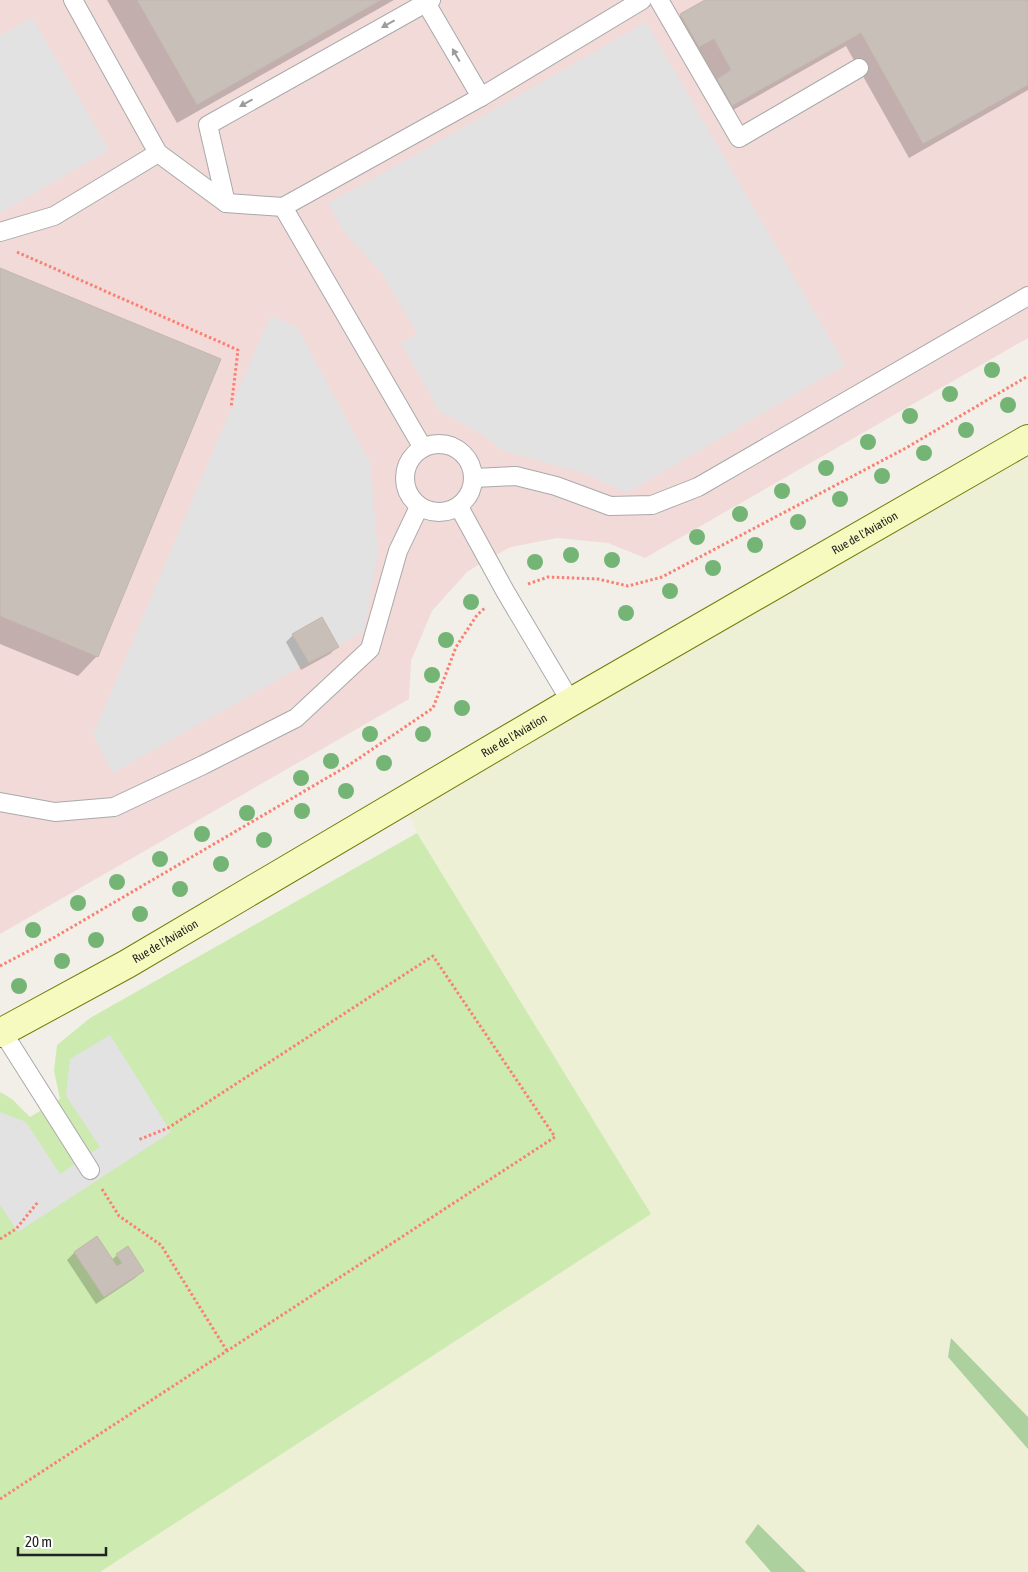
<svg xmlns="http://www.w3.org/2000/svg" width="1028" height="1572" viewBox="0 0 1028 1572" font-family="'Asap Condensed',sans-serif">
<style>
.commercial{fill:#f2dad9}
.farmland{fill:#eef0d5}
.grass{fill:#cdebb0}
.forest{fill:#add19e}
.parking{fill:#e2e2e2}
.shadow{fill:#0003}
.building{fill:#c7bfb8;stroke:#c4b6ab}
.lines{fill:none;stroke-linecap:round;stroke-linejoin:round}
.lane-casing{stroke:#a9a9a9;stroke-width:20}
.secondary-casing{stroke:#707d05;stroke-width:30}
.path{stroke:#fa8072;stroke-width:3;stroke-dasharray:2.5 2.5;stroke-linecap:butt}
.lane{stroke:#fff;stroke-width:18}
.secondary{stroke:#f7fabf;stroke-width:28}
.tree{fill:#74b475}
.oneway{fill:#9c9c9c}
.labels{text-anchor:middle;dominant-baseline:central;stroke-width:4;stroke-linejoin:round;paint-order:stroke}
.street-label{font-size:12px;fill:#222;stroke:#fff}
</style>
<rect width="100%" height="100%" fill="#f2efe9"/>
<polygon class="commercial" points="0,0 1028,0 1028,338 645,558 608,543 557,538 511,547 488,559 467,572 432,611 411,661 409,699 0,934"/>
<polygon class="farmland" points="1028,439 1028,1417 952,1338 948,1357 1028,1449 1028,1572 806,1572 758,1524 745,1542 771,1572 100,1572 651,1214 417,833 403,801"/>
<polygon class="grass" points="417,833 651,1214 100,1572 0,1572 0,1092 12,1099 30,1117 60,1099 54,1071 57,1045 90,1018"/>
<g class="forest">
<polygon points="951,1338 1028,1417 1028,1449 948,1357"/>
<polygon points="758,1524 806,1572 771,1572 745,1542"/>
</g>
<g class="parking">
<polygon points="32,17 109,150 0,213 0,36"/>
<polygon points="646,22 845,365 627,493 586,474 502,450 479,432 439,411 401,343 417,333 381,272 346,235 328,203 396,166"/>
<polygon points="270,316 297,327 370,462 378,552 364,631 113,773 93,735"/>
<polygon points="110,1035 171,1132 18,1232 0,1205 0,1112 26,1122 60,1174 100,1147 66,1096 70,1059"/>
</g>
<g class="shadow">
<polygon points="107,0 394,0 177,123"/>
<polygon points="707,0 1028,0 1028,90 909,158 846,46 717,119 667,29 681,15"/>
<polygon points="0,269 97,656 78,676 0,644"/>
<polygon points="293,635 337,647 330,654 301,670 286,642"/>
<polygon points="127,1248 142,1271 135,1278 96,1304 67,1260 74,1253 111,1260"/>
</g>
<g class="building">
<polygon points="137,0 381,0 197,105"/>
<polygon points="705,0 1028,0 1028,85 923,144 861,33 732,106 717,79 731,70 714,39 699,47 680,14"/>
<polygon points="0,268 221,359 98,657 0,616"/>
<polygon points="322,617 339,647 309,663 292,634"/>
<polygon points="97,1236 117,1266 122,1263 116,1254 128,1246 144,1271 104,1297 74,1252"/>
</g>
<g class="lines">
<g class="lane-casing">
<g id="lane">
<polyline points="73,0 158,153 226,203 283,207 423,448"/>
<polyline points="659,0 739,138 859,68"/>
<polyline points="426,3 481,97"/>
<polyline points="226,203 208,125 431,0"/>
<polyline points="283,207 481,97 642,0"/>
<polyline points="0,232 54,216 158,153"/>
<circle cx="439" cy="478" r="34"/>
<polyline points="474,478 516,476 556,486 610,506 652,505 698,487 1028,296"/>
<polyline points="459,507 505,591 571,702"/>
<polyline points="0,802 55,812 114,807 203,765 296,718 370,649 398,551 419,507"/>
<polyline points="2,1031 90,1170"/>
</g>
</g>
<g class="secondary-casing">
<g id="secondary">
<path id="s1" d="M0 1033 127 964 571 702 1028 439"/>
</g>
</g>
<g class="path">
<polyline points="17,252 238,350 231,408"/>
<polyline points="528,584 548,577 598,579 628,586 662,577 906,448 1028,376"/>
<polyline points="0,966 55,937 349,765 433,708 456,647 477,615 486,607"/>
<polyline points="102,1189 119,1216 161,1245 227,1351"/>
<polyline points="0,1239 16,1229 38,1202"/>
<polyline points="0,1499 555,1137 433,956 168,1128 138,1140"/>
</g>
<use href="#lane" class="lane"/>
<use href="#secondary" class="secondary"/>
</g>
<g class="tree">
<circle cx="992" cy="370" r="8"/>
<circle cx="950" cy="394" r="8"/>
<circle cx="1008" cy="405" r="8"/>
<circle cx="910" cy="416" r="8"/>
<circle cx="966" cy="430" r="8"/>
<circle cx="868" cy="442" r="8"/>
<circle cx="924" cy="453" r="8"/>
<circle cx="826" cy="468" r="8"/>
<circle cx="882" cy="476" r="8"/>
<circle cx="782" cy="491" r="8"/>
<circle cx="840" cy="499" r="8"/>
<circle cx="740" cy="514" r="8"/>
<circle cx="798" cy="522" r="8"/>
<circle cx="697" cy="537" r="8"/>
<circle cx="755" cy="545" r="8"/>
<circle cx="571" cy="555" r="8"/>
<circle cx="612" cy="560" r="8"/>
<circle cx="535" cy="562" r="8"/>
<circle cx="713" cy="568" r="8"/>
<circle cx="670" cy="591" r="8"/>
<circle cx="471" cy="602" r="8"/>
<circle cx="626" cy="613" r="8"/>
<circle cx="446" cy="640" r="8"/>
<circle cx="432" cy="675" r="8"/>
<circle cx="462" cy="708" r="8"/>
<circle cx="370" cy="734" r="8"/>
<circle cx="423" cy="734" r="8"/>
<circle cx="331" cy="761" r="8"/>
<circle cx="384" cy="763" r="8"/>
<circle cx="301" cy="778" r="8"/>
<circle cx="346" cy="791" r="8"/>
<circle cx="302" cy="811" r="8"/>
<circle cx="247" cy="813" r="8"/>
<circle cx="202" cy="834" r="8"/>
<circle cx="264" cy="840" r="8"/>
<circle cx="160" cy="859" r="8"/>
<circle cx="221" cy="864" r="8"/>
<circle cx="117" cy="882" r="8"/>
<circle cx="180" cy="889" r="8"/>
<circle cx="78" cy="903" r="8"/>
<circle cx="140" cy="914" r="8"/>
<circle cx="33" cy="930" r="8"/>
<circle cx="96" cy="940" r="8"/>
<circle cx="62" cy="961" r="8"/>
<circle cx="19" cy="986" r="8"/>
</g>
<defs><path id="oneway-solid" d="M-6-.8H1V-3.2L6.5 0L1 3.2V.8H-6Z" transform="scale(1.25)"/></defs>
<g class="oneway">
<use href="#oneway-solid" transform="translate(388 24) rotate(151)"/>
<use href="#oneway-solid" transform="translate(456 55) rotate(-120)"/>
<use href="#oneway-solid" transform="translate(246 103) rotate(151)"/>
</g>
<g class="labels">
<g class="street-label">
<text stroke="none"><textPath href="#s1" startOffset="999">Rue de l'Aviation</textPath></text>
<text stroke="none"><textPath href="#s1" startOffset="594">Rue de l'Aviation</textPath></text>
<text stroke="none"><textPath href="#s1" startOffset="189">Rue de l'Aviation</textPath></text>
</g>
</g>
<path d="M18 1547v8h88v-8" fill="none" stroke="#222222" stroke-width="2.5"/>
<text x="25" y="1547" font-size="15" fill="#222222" stroke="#ffffff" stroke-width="4" paint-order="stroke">20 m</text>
</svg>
